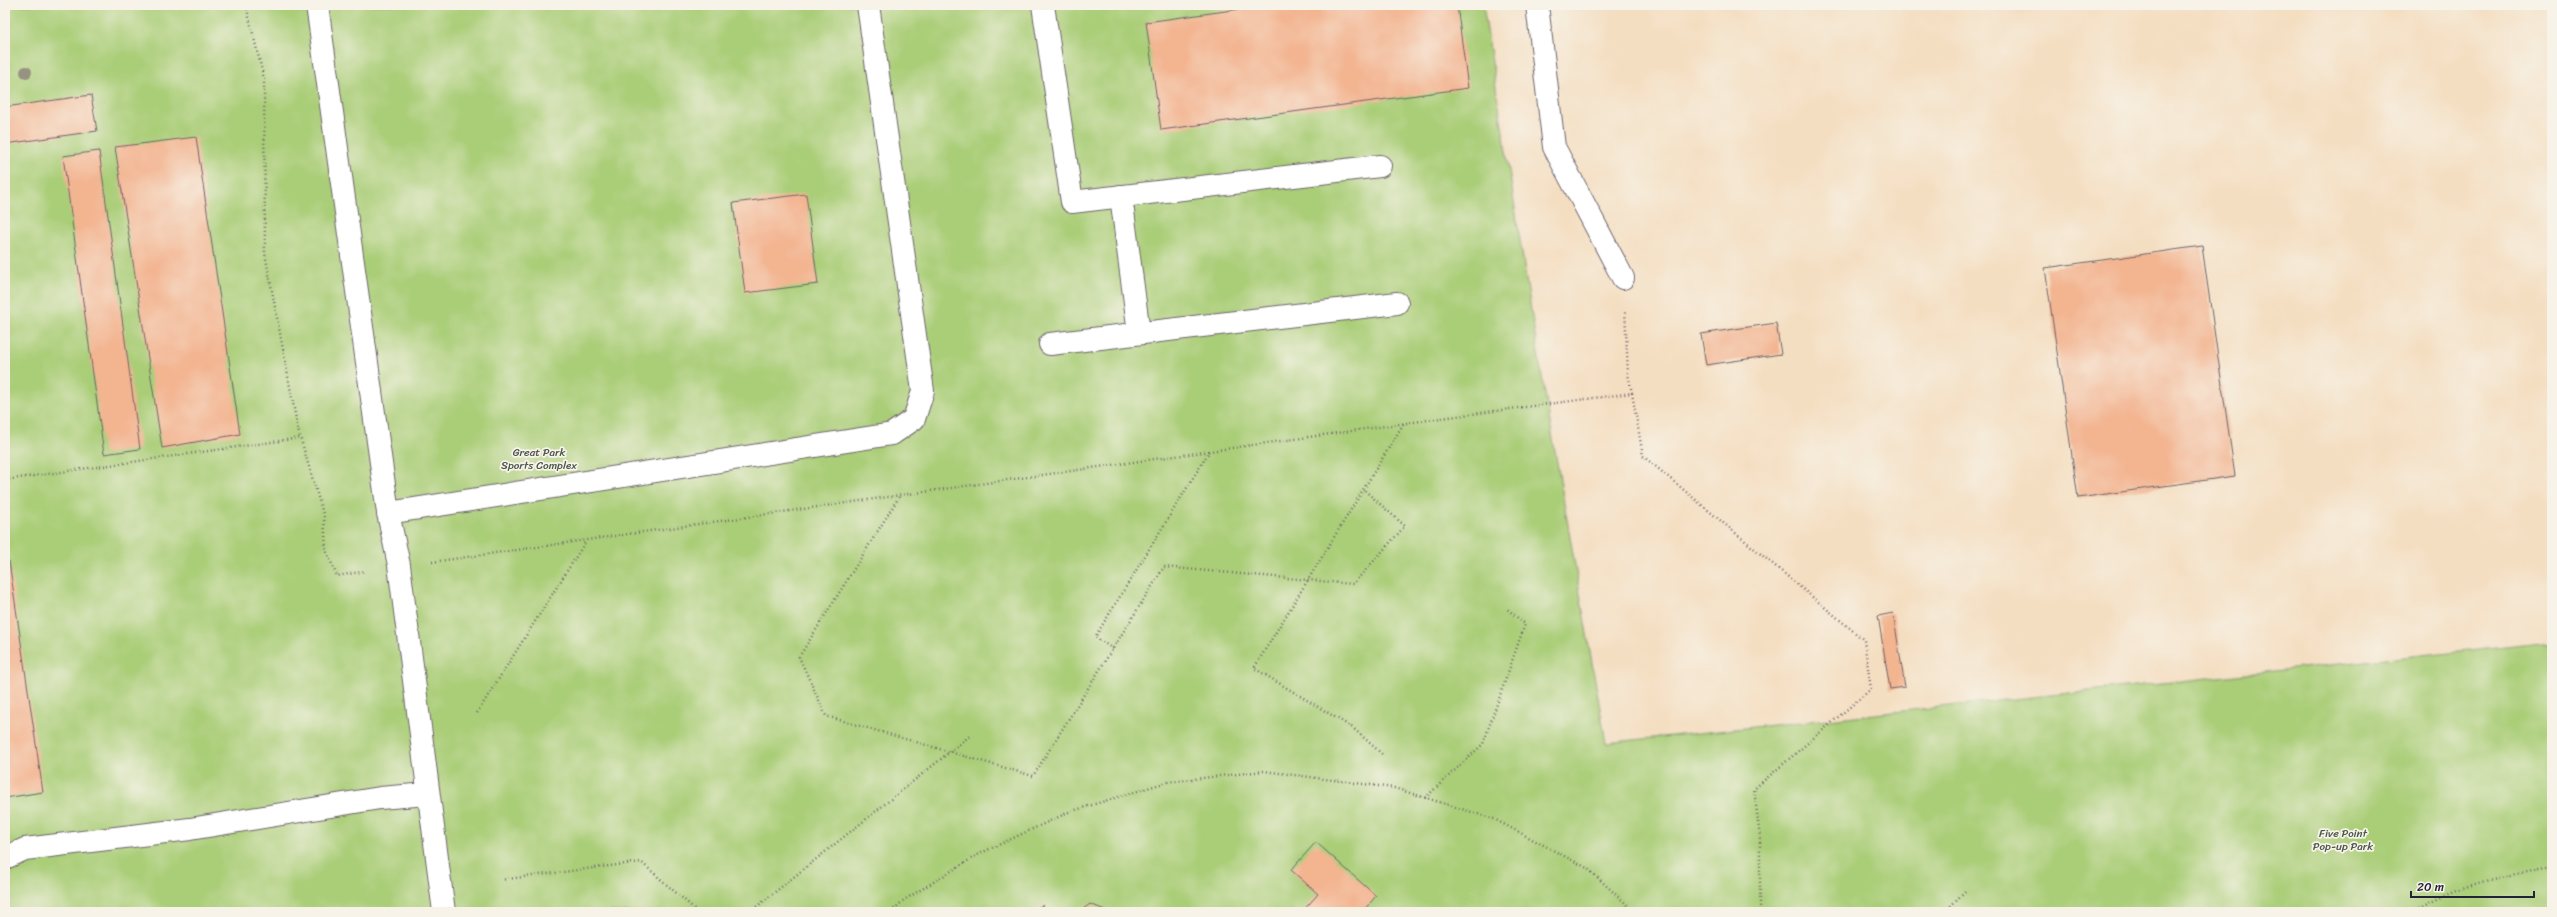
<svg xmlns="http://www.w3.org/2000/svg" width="2557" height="917" viewBox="0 0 2557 917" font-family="Sriracha,sans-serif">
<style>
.green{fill:#aace78;stroke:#66785a}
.building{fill:#f3b490}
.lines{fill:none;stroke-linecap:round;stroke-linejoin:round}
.service-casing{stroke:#6c646a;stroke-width:24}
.path{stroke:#6c646a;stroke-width:2.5;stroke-dasharray:1 3;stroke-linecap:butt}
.service{stroke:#fff;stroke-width:22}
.tree{fill:#979381}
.labels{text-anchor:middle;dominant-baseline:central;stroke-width:3.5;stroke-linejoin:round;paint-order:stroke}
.park-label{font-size:11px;fill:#4b564d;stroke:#f7f3e8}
</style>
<rect width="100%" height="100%" fill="#f7f3e8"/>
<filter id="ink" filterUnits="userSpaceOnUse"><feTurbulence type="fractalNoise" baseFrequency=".025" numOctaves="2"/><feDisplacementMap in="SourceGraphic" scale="8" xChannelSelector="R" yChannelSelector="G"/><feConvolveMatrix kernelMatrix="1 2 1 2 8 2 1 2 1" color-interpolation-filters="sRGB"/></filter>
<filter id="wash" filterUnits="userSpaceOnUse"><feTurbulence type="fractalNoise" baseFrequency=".012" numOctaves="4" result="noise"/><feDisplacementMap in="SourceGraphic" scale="16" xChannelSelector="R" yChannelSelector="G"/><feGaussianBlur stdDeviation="0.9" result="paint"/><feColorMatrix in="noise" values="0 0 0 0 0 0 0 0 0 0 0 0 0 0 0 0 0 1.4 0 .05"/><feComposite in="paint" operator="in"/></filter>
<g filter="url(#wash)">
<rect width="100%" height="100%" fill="#f4dec1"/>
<polygon class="green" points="5,5 1483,5 1537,348 1606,743 2552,641 2552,912 5,912"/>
<g id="blocks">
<g class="building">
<polygon points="1269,5 1457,5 1468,88 1161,130 1146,22"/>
<polygon points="91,95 97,131 5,144 5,107"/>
<polygon points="196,137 240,434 162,448 115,147"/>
<polygon points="99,151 140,449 104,454 63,156"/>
<polygon points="806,194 818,284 745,293 733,203"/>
<polygon points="2202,246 2235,476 2078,498 2045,268"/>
<polygon points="1776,323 1781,354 1706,365 1701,334"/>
<polygon points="5,561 9,561 43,792 5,798"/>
<polygon points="1893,613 1905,687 1890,689 1878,616"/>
<polygon points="1316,842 1376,896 1364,910 1366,912 1302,912 1318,894 1291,870"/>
<polygon points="1090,904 1110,912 1079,912"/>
<polygon points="1042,905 1048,912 1031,912"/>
</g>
</g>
</g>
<g filter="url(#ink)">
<use href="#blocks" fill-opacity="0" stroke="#6c646a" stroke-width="1"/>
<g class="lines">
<g class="service-casing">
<g id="service">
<polyline points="317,5 388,513 399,565 444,912"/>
<polyline points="1043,5 1072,202 1380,166"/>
<polyline points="1537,5 1554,147 1623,278"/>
<polyline points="1121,196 1139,333"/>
<polyline points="1050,344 1397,303"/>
<polyline points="388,513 892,434 914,419 923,391 868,5"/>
<polyline points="5,858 25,849 190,829 380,798 427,794"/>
</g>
</g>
<g class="path">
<polyline points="246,5 264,79 265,253 298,430 324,517 326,550 337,576 366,571"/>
<polyline points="1632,393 1643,456 1864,640 1871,689 1754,789 1760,837 1760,912"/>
<polyline points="5,480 300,438"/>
<polyline points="899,497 799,657 826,716 1033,776 1164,567 1353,584 1405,526 1363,489"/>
<polyline points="432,562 1449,417 1632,393 1628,374 1625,310"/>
<polyline points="1113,649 1095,637 1209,452"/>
<polyline points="477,713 586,541"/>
<polyline points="1382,754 1353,728 1254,668 1404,423"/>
<polyline points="1425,798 1483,744 1525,624 1506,608"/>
<polyline points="500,880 641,862 698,912"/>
<polyline points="750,912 971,735"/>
<polyline points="891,912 904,900 979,854 1069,812 1167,782 1264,771 1394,788 1494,819 1587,868 1635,912"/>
<polyline points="1945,912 1965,891"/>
<path d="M2413 912C2455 885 2503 875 2552 868"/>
</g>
<use href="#service" class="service"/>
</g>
<circle class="tree" cx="26" cy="72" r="6"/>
</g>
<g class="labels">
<g class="park-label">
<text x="539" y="452">Great Park<tspan x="539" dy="13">Sports Complex</tspan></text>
<text x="2343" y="833">Five Point<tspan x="2343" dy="13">Pop-up Park</tspan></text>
</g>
</g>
<rect width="2557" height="917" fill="none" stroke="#f7f3e8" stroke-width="20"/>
<path d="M2411 891v6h123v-6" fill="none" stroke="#22223b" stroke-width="2"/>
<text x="2417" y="891" font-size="12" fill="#22223b" stroke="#f7f3e8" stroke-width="3" paint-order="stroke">20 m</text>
</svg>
